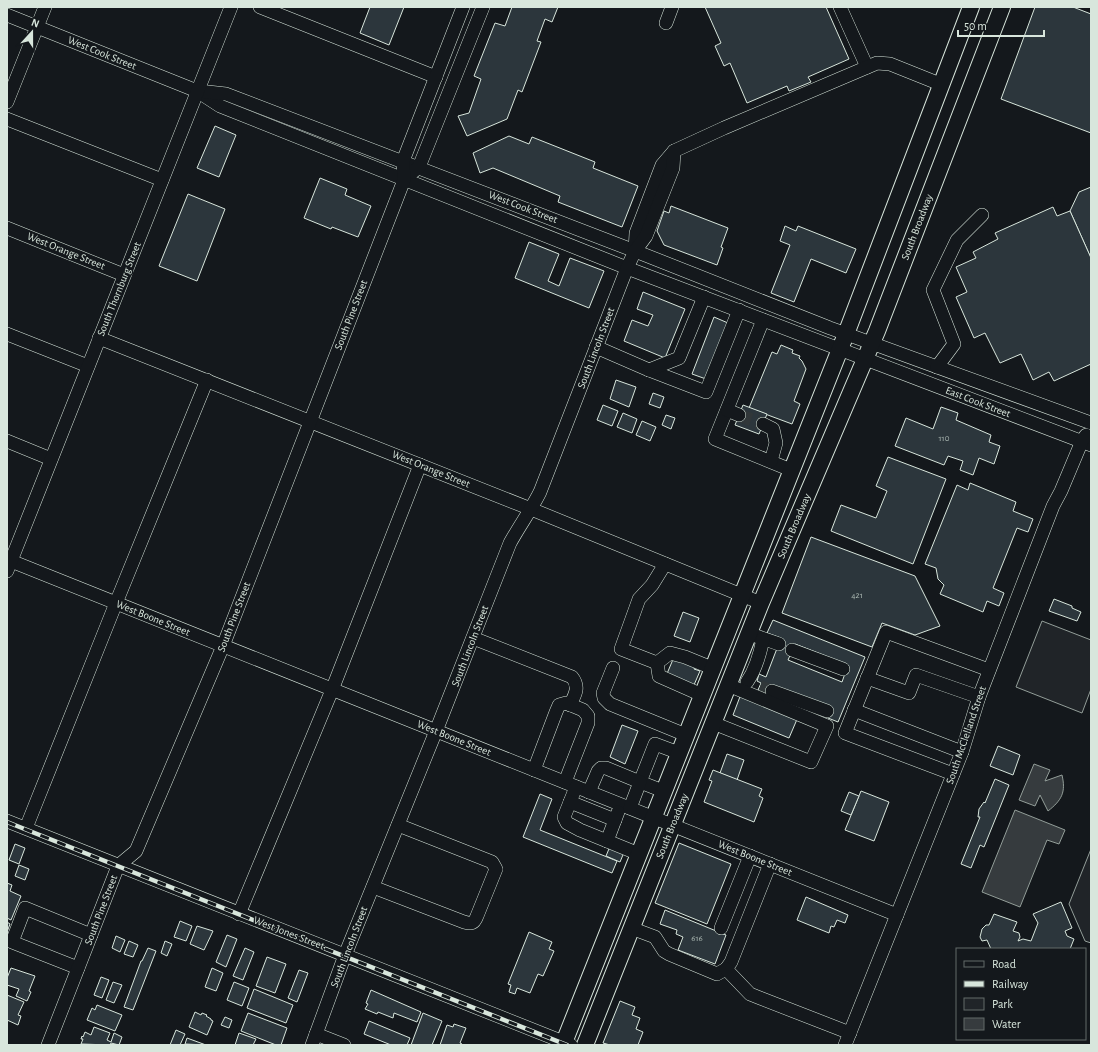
<svg xmlns="http://www.w3.org/2000/svg" width="1098" height="1052" viewBox="0 0 1098 1052" font-family="'Alegreya Sans',sans-serif">
<style>
.green{fill:#202428;stroke:#939e99}
.water{fill:#363b3e;stroke:#939e99}
.building{fill:#2c363c;stroke:#d8e6dc;fill-rule:evenodd}
.lines{fill:none;stroke-linecap:round;stroke-linejoin:round}
.minor-tunnel{stroke:#313739;stroke-width:13;stroke-dasharray:13 6;stroke-linecap:butt}
.minor-casing{stroke:#d8e6dc;stroke-width:14}
.major-casing{stroke:#d8e6dc;stroke-width:18}
.minor{stroke:#14181c;stroke-width:13}
.major{stroke:#14181c;stroke-width:16}
.rail-casing{stroke:#d8e6dc;stroke-width:4.5}
.rail{stroke:#14181c;stroke-width:3;stroke-dasharray:9;stroke-linecap:butt}
.labels{text-anchor:middle;dominant-baseline:central;stroke-width:3;stroke-linejoin:round;paint-order:stroke}
.number-label{font-size:9px;fill:#adbab4}
.street-label{font-size:11px;fill:#d8e6dc;stroke:#14181c}
</style>
<rect width="100%" height="100%" fill="#14181c"/>
<g class="green">
<polygon points="1042,621 1091,640 1091,689 1082,713 1016,687"/>
<polygon points="1091,849 1091,943 1085,941 1069,904"/>
</g>
<g class="water">
<path d="M1034 764 1050 770 1045 781 1062 775C1066 792 1062 800 1048 811L1040 795 1035 806 1019 800Z"/>
<polygon points="1015,810 1065,830 1059,844 1047,840 1020,907 982,892"/>
</g>
<g class="building">
<polygon points="370,7 404,7 389,45 360,33"/>
<polygon points="512,7 558,7 552,22 545,19 537,41 541,42 522,92 518,90 507,119 467,136 458,116 469,113 481,79 474,76 495,23 505,26"/>
<polygon points="705,7 826,7 849,59 808,77 811,82 789,91 787,86 747,103 730,63 724,66 715,46 721,43"/>
<polygon points="1035,7 1073,7 1091,14 1091,133 1001,99"/>
<polygon points="215,126 236,135 219,177 197,168"/>
<polygon points="509,136 529,144 532,137 595,162 593,168 638,186 622,227 558,202 560,196 493,168 480,173 473,153"/>
<polygon points="320,178 347,189 345,195 371,206 358,237 332,227 331,229 304,218"/>
<polygon points="1091,187 1091,258 1070,211 1079,192"/>
<polygon points="188,194 225,209 197,281 159,266"/>
<polygon points="671,206 728,228 721,247 723,248 717,265 664,245 657,231 664,211 669,213"/>
<polygon points="1053,207 1057,216 1070,211 1091,258 1091,364 1054,381 1049,372 1033,380 1021,354 1000,363 985,333 974,338 956,297 967,292 956,267 976,258 973,252 998,239 995,233"/>
<polygon points="785,226 796,231 798,226 856,249 846,273 811,259 794,302 771,293 790,245 780,241"/>
<polygon points="529,242 559,254 548,281 559,286 570,258 604,271 589,308 515,278"/>
<polygon points="643,292 685,309 665,358 624,341 632,320 648,326 653,315 637,309"/>
<polygon points="714,317 728,323 706,379 692,374"/>
<polygon points="781,345 793,350 792,353 800,356 799,358 802,361 806,369 794,401 800,404 792,424 749,408 772,352 777,354"/>
<polygon points="616,380 636,387 629,407 610,399"/>
<polygon points="653,393 664,397 660,408 649,404"/>
<polygon points="603,405 618,411 612,426 597,420"/>
<polygon points="743,405 767,414 759,434 735,425"/>
<polygon points="941,407 958,413 956,420 991,435 989,442 1000,446 994,464 979,458 973,475 960,470 963,461 948,456 944,465 895,446 906,418 933,429"/>
<polygon points="623,413 637,419 632,433 617,427"/>
<polygon points="666,415 675,418 671,429 662,425"/>
<polygon points="642,421 656,427 650,441 636,435"/>
<polygon points="888,457 946,479 913,564 831,531 841,505 876,518 887,491 876,486"/>
<polygon points="970,483 1016,502 1013,511 1033,519 1028,532 1017,528 993,588 1004,593 999,606 987,601 983,612 940,594 944,585 938,579 936,568 925,564 957,485 968,490"/>
<polygon points="811,537 915,576 940,626 915,635 882,623 872,647 782,613"/>
<polygon points="1054,599 1072,606 1072,608 1081,612 1077,621 1049,611"/>
<polygon points="683,612 699,618 690,642 674,636"/>
<path d="M773 620 865 657 838 722 828 718 832 708 770 695 758 690 761 683 757 681 759 674 766 677 781 638 767 633ZM795 644 848 665 842 682 788 660Z"/>
<polygon points="674,657 695,665 694,669 700,671 694,685 666,676"/>
<polygon points="741,694 798,717 789,738 733,715"/>
<polygon points="622,725 638,731 625,764 610,757"/>
<polygon points="998,746 1020,755 1013,775 990,766"/>
<polygon points="727,754 744,760 737,780 720,773"/>
<polygon points="713,770 762,789 759,796 763,798 754,822 704,802 712,781 709,780"/>
<polygon points="995,779 1009,785 984,847 980,845 971,868 961,864 980,817 978,817 979,809 984,802 985,803"/>
<polygon points="861,791 889,802 874,841 845,830"/>
<polygon points="849,792 859,796 851,815 841,811"/>
<polygon points="540,794 552,799 540,830 617,861 612,873 523,837"/>
<polygon points="679,843 731,864 707,924 655,903"/>
<polygon points="15,844 25,848 19,864 9,860"/>
<polygon points="611,844 625,850 620,862 606,856"/>
<polygon points="19,865 29,869 25,880 15,876"/>
<polygon points="7,883 12,885 10,891 21,896 11,920 7,918"/>
<polygon points="806,897 848,915 845,923 837,920 834,927 831,926 829,933 797,920"/>
<polygon points="1061,902 1072,928 1065,931 1067,936 1074,939 1070,949 991,949 987,940 982,941 980,937 982,929 986,925 989,925 994,914 1017,922 1013,931 1019,933 1020,937 1018,941 1023,939 1031,941 1038,923 1033,914"/>
<polygon points="665,910 726,935 715,964 678,950 683,937 676,934 677,930 660,924"/>
<polygon points="180,921 192,926 186,941 174,937"/>
<polygon points="7,922 10,924 7,932"/>
<polygon points="197,926 213,931 204,950 190,944"/>
<polygon points="529,932 552,942 549,949 554,951 543,976 538,974 530,993 517,988 515,994 509,992 511,985 508,984"/>
<polygon points="227,935 237,939 226,967 216,962"/>
<polygon points="116,936 125,940 120,952 112,948"/>
<polygon points="129,941 138,945 133,957 124,954"/>
<polygon points="165,941 172,944 167,956 161,953"/>
<polygon points="148,948 156,951 133,1010 124,1007 141,961 142,961"/>
<polygon points="245,948 254,952 243,980 233,976"/>
<polygon points="267,957 286,964 275,993 256,986"/>
<polygon points="11,968 35,976 29,991 31,992 27,1001 16,996 19,989 7,985 7,978"/>
<polygon points="212,968 223,973 216,991 205,987"/>
<polygon points="299,970 308,973 297,1002 288,998"/>
<polygon points="101,977 109,980 102,998 94,995"/>
<polygon points="113,982 122,985 114,1003 106,1000"/>
<polygon points="234,982 249,988 242,1006 227,1000"/>
<polygon points="254,989 293,1005 286,1023 247,1008"/>
<polygon points="371,990 421,1012 417,1022 394,1013 393,1018 378,1012 377,1014 365,1009 368,1004 366,1003"/>
<polygon points="7,995 24,1002 18,1015 21,1016 18,1025 7,1020"/>
<polygon points="620,1001 635,1007 632,1015 640,1018 636,1029 643,1032 638,1045 610,1045 603,1043"/>
<polygon points="97,1005 122,1015 115,1031 87,1020 92,1008 95,1010"/>
<polygon points="195,1012 201,1015 202,1013 207,1015 206,1016 211,1019 211,1020 213,1021 207,1035 189,1027"/>
<polygon points="248,1013 287,1028 281,1045 276,1045 241,1031"/>
<polygon points="423,1013 442,1021 432,1045 411,1045"/>
<polygon points="225,1017 232,1020 229,1028 221,1025"/>
<polygon points="369,1021 410,1038 407,1045 391,1045 364,1034"/>
<polygon points="454,1024 466,1028 460,1043 462,1044 462,1045 440,1045 447,1025 453,1027"/>
<polygon points="94,1027 110,1033 107,1040 111,1042 114,1033 122,1037 119,1045 111,1043 110,1045 81,1044 83,1039 81,1039 82,1036 83,1037 85,1032 91,1035"/>
<polygon points="176,1030 185,1034 180,1045 170,1045"/>
<polygon points="239,1033 256,1039 253,1045 235,1045"/>
<polygon points="187,1038 206,1045 185,1044"/>
</g>
<g class="lines">
<g class="minor-tunnel">
<polyline points="739,415 763,424"/>
<polyline points="760,687 772,691"/>
</g>
<g class="minor-casing">
<g id="minor">
<polyline points="260,7 436,77"/>
<polyline points="840,7 867,67"/>
<polyline points="7,15 197,91 220,106 627,268 1091,445"/>
<polyline points="666,23 672,7"/>
<polyline points="199,91 226,94 635,251 830,328 1091,423"/>
<polyline points="7,102 45,7"/>
<polyline points="7,119 162,180"/>
<polyline points="413,172 419,167 483,7"/>
<polyline points="7,228 124,275"/>
<polyline points="635,251 636,233 662,165 674,151 724,128 877,63 890,64 940,84"/>
<polyline points="763,320 715,439 791,470"/>
<polyline points="7,334 88,366"/>
<polyline points="99,338 531,509 761,603"/>
<polyline points="596,347 649,370 706,392 739,310"/>
<polyline points="937,367 954,344 933,290 957,240 982,215"/>
<polyline points="649,370 679,358 704,297"/>
<polyline points="727,410 739,415"/>
<polyline points="763,424 773,429 776,443 771,461"/>
<polyline points="7,441 51,459"/>
<polyline points="11,561 897,915"/>
<polyline points="7,571 231,7"/>
<polyline points="756,636 779,644"/>
<path d="M473 638 572 677C580 687 575 695 570 705"/>
<polyline points="792,650 843,669"/>
<polyline points="657,663 621,649 639,599 652,585 665,564"/>
<polyline points="657,663 670,653 685,657 712,668"/>
<polyline points="657,663 659,676 702,695"/>
<polyline points="613,668 603,693 604,698 610,704 686,735"/>
<polyline points="867,678 909,693 916,675 979,697"/>
<path d="M747 682C756 669 760 654 763 639"/>
<polyline points="772,691 827,711"/>
<polyline points="854,710 962,752"/>
<polyline points="713,723 811,762 827,726 728,685"/>
<polyline points="534,770 556,712 559,705 566,703 583,710 588,716 588,723 565,782"/>
<polyline points="953,774 845,733 886,632 989,670"/>
<polyline points="576,787 564,817 567,823 580,830 639,854"/>
<polyline points="663,791 640,782 655,744 679,753"/>
<polyline points="589,792 598,771 601,768 606,768 640,782 630,808"/>
<polyline points="570,802 615,820"/>
<polyline points="7,821 571,1045"/>
<polyline points="26,828 116,603 207,380"/>
<polyline points="607,841 618,812"/>
<path d="M373 887 464 922C471 924 474 924 477 916L496 869 492 862 398 825"/>
<polyline points="239,914 332,690 420,465"/>
<polyline points="631,928 655,937 664,951 669,954 717,974 726,969 731,962 770,864"/>
<polyline points="721,928 750,856"/>
<polyline points="78,968 12,942 25,908 91,935"/>
<polyline points="726,969 750,994 760,998 850,1033"/>
<polyline points="316,1034 344,1045"/>
<polyline points="48,1045 118,866 136,851 223,646 404,180 403,161 463,7"/>
<path d="M312 1045 345 955 436 731 510 543C520 525 531 510 540 492L627 268 635 251 646 236 673 168 674 151"/>
<polyline points="845,1045 962,752 979,697 1053,506 1061,491 1082,441 1086,435"/>
</g>
</g>
<g class="major-casing">
<g id="major">
<polyline points="563,1045 846,334 971,7"/>
<polyline points="585,1045 761,603 877,331 1002,7"/>
</g>
</g>
<use href="#minor" class="minor"/>
<use href="#major" class="major"/>
<g class="rail-casing">
<polyline id="rail" points="7,822 567,1045"/>
</g>
<use href="#rail" class="rail"/>
</g>
<g class="labels">
<g class="number-label">
<text x="944" y="438">110</text>
<text x="857" y="595">421</text>
<text x="697" y="938">616</text>
</g>
<g class="street-label">
<text transform="translate(102 53) rotate(22)">West Cook Street</text>
<text transform="translate(523 207) rotate(21)">West Cook Street</text>
<text transform="translate(917 227) rotate(-69)">South Broadway</text>
<text transform="translate(66 251) rotate(22)">West Orange Street</text>
<text transform="translate(119 289) rotate(-68)">South Thornburg Street</text>
<text transform="translate(351 315) rotate(-69)">South Pine Street</text>
<text transform="translate(596 348) rotate(-69)">South Lincoln Street</text>
<text transform="translate(978 402) rotate(21)">East Cook Street</text>
<text transform="translate(431 469) rotate(22)">West Orange Street</text>
<text transform="translate(794 526) rotate(-67)">South Broadway</text>
<text transform="translate(234 617) rotate(-69)">South Pine Street</text>
<text transform="translate(153 618) rotate(22)">West Boone Street</text>
<text transform="translate(470 646) rotate(-69)">South Lincoln Street</text>
<text transform="translate(966 735) rotate(-71)">South McClelland Street</text>
<text transform="translate(454 738) rotate(22)">West Boone Street</text>
<text transform="translate(672 826) rotate(-68)">South Broadway</text>
<text transform="translate(755 858) rotate(22)">West Boone Street</text>
<text transform="translate(101 910) rotate(-69)">South Pine Street</text>
<text transform="translate(289 933) rotate(21)">West Jones Street</text>
<text transform="translate(349 947) rotate(-69)">South Lincoln Street</text>
</g>
</g>
<rect width="1098" height="1052" fill="none" stroke="#d8e6dc" stroke-width="16"/>
<rect x="956" y="948" width="130" height="92" fill="#14181c" stroke="#626a69"/>
<rect x="964" y="961" width="20" height="6" fill="#14181c" stroke="#626a69"/>
<text x="992" y="968" font-size="12" fill="#d8e6dc">Road</text>
<rect x="964" y="981" width="20" height="6" fill="#d8e6dc" stroke="#626a69"/>
<text x="992" y="988" font-size="12" fill="#d8e6dc">Railway</text>
<rect x="964" y="998" width="20" height="12" fill="#202428" stroke="#626a69"/>
<text x="992" y="1008" font-size="12" fill="#d8e6dc">Park</text>
<rect x="964" y="1018" width="20" height="12" fill="#363b3e" stroke="#626a69"/>
<text x="992" y="1028" font-size="12" fill="#d8e6dc">Water</text>
<g transform="translate(32 32) rotate(21)" stroke="#14181c" stroke-width="3" paint-order="stroke">
<path d="M0-3L7 15L0 10L-7 15Z" fill="#d8e6dc"/>
<text y="-6" font-size="11" font-weight="bold" text-anchor="middle" fill="#d8e6dc">N</text>
</g>
<path d="M958 30v6h86v-6" fill="none" stroke="#d8e6dc" stroke-width="2"/>
<text x="964" y="30" font-size="12" fill="#d8e6dc" stroke="#14181c" stroke-width="3" paint-order="stroke">50 m</text>
</svg>
